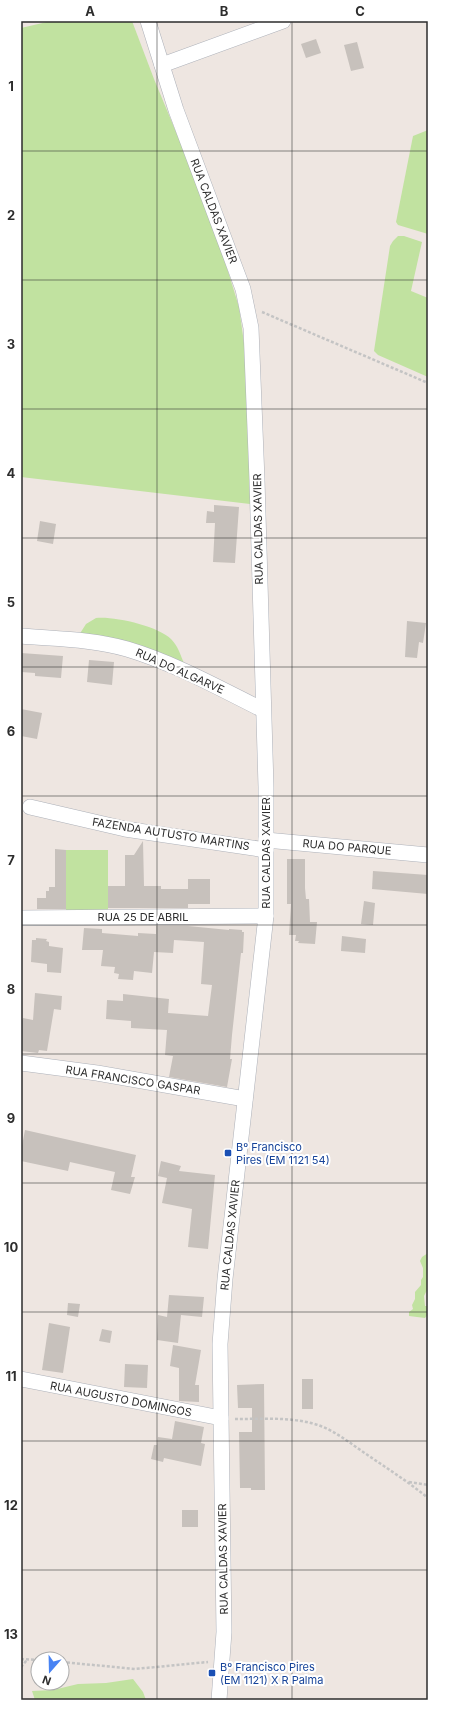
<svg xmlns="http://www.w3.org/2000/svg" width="449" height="1721" viewBox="0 0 449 1721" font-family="Inter,sans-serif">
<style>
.green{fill:#c1e2a0}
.building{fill:#c7c1bc}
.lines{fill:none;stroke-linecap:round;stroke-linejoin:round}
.street-casing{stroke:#adb1b9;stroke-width:16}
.path{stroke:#c4c4c4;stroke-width:2.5;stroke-dasharray:3 2;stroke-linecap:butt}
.street{stroke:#fff;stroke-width:15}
.grid{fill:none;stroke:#2d2d2d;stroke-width:1;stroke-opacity:0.55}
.transit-dot{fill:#1a4fb4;stroke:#fff;stroke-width:1.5}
.labels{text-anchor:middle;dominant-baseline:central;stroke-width:4;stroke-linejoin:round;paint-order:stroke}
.street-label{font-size:11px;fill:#2d2d2d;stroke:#fff}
.transit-label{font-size:11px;fill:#164399;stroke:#fff;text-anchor:start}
.neatline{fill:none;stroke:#2d2d2d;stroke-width:1.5}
.grid-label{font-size:13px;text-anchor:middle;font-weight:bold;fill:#2d2d2d}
</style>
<rect width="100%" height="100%" fill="#eee6e1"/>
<g class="green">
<polygon points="51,21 132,21 154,79 211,216 239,307 248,372 250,504 21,477 21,28"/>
<polygon points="428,130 428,234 398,225 396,222 413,136"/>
<polygon points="398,236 404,236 422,242 411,291 428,298 428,377 378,355 374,351 390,246 393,241"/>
<path d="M96 618C114 616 158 626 171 639 178 646 180 654 184 663L79 635 86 624Z"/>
<rect x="66" y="850" width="42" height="60"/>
<polygon points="428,1253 428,1288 424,1296 425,1306 427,1306 428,1304 428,1314 425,1318 409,1316 409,1312 413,1309 412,1305 415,1299 415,1292 421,1285 421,1280 423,1277 423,1268 420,1261 422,1257"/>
<polygon points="133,1679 143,1692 146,1700 35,1700 32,1691 53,1690 78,1684 106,1683"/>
</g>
<g class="building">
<polygon points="316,39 321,53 306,58 301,44"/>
<polygon points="357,42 364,68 351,71 344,45"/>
<polygon points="214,505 239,507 235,563 213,562 215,523 206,523 207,511 214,512"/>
<polygon points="40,521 56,524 53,544 37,541"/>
<polygon points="407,621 426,623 423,643 419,642 417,658 405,657"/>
<polygon points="21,653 63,656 61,678 35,676 35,673 21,672"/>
<polygon points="89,660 114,662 112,685 87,682"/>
<polygon points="21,709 42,713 37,739 21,736"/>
<polygon points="143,841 144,886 161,886 161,889 188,889 188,879 210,879 210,904 188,904 188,908 108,908 108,886 125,886 125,855 134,855"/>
<polygon points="55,849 66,850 66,909 37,909 37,898 46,898 46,891 49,891 49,887 55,887"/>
<polygon points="287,859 305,859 305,888 306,899 309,899 310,922 317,922 315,944 298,943 299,941 295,941 296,935 289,935 291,904 287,904"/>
<polygon points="373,871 428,875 428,894 372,889"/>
<polygon points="364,901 375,903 373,925 361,924"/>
<polygon points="156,926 188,926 229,930 229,929 242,930 242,932 244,932 243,953 241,953 232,1035 230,1059 232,1059 227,1087 169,1077 173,1056 165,1055 167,1030 131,1028 131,1021 106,1019 107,1000 123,1001 123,994 169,999 168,1013 208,1016 212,985 201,984 204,942 174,940 173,953 154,952 152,973 134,971 133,980 118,979 119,974 114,973 115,967 101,966 103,950 82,950 84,928 102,929 102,933 138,936 138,933 156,934"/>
<polygon points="342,936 366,939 365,953 341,951"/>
<polygon points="36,938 47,939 46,941 49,942 49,946 63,948 61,973 47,972 47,964 31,962 32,940 36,940"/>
<polygon points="35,993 62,996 61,1010 54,1009 47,1051 39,1050 38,1053 21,1051 21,1024 23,1018 33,1020"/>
<polygon points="25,1130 136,1155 131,1177 135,1177 130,1194 111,1190 115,1172 70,1162 68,1171 21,1161 21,1151"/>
<polygon points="161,1161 181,1166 179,1171 215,1175 208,1249 188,1247 192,1209 162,1203 167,1178 158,1176"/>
<polygon points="169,1295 204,1297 202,1317 181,1315 178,1343 157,1340 158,1315 167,1317"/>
<polygon points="68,1303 80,1304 78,1317 67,1315"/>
<polygon points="49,1323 70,1327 63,1373 42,1370"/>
<polygon points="102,1329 112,1331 110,1343 99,1341"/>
<polygon points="173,1345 201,1350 195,1385 199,1385 199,1402 179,1401 179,1368 170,1366"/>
<polygon points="125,1364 148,1365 147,1388 124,1387"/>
<rect x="302" y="1379" width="11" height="30"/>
<polygon points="264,1384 265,1490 251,1490 251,1488 240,1488 239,1432 252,1432 252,1408 238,1408 237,1385"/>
<polygon points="175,1421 204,1427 201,1443 205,1444 201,1466 164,1458 163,1462 151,1459 154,1445 157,1445 158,1437 172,1439"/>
<rect x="182" y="1510" width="16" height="17"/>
</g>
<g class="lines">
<g class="street-casing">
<g id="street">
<polyline points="148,21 176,110 243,289 251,328 257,480 266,787 266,916 225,1279 220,1344 224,1632 219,1700"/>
<polyline points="162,65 283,21"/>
<path d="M21 636C56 639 93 639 127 649 174 663 219 688 263 710"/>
<polyline points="30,807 125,829 266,850"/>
<polyline points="266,840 428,855"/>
<polyline points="21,918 266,916"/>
<polyline points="21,1063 97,1073 245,1099"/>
<polyline points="21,1379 221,1418"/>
</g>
</g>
<g class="path">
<polyline points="21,21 23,21"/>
<polyline points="262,312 428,383"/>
<path d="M235 1419C260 1419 287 1417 311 1423 328 1427 342 1437 356 1447 380 1464 405 1479 428 1498"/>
<polyline points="409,1482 428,1485"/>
<polyline points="21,1659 38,1660"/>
<polyline points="62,1662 135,1669 208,1662"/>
<polyline points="21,1667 27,1660"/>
</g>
<use href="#street" class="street"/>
</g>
<path class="grid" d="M157 21V1700M292 21V1700M21 151H428M21 280H428M21 409H428M21 538H428M21 667H428M21 796H428M21 925H428M21 1054H428M21 1183H428M21 1312H428M21 1441H428M21 1570H428"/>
<g class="transit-dot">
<rect x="224" y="1149" width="8" height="8" rx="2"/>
<rect x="208" y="1669" width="8" height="8" rx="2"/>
</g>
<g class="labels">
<g class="street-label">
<text transform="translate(214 211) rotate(69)">RUA CALDAS XAVIER</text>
<text transform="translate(258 529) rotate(-91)">RUA CALDAS XAVIER</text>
<text transform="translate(180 671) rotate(24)">RUA DO ALGARVE</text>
<text transform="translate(171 834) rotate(9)">FAZENDA AUTUSTO MARTINS</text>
<text transform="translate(347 847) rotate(5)">RUA DO PARQUE</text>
<text transform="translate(266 853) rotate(-90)">RUA CALDAS XAVIER</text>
<text x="143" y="917">RUA 25 DE ABRIL</text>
<text transform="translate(133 1080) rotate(9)">RUA FRANCISCO GASPAR</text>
<text transform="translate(230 1235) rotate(-84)">RUA CALDAS XAVIER</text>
<text transform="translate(121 1399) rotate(11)">RUA AUGUSTO DOMINGOS</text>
<text transform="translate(223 1559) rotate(-91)">RUA CALDAS XAVIER</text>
</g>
<g class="transit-label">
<text x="236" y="1147">Bº Francisco<tspan x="236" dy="13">Pires (EM 1121 54)</tspan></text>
<text x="220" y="1667">Bº Francisco Pires<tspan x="220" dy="13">(EM 1121) X R Palma</tspan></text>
</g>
</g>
<rect width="449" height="1721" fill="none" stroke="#ffffff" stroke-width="44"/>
<g transform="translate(50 1671) rotate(200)"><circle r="19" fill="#ffffff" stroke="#ababab"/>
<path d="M0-3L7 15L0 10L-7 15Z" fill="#4883f3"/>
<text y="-6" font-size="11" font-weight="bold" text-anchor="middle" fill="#2d2d2d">N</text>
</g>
<rect x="22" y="22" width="405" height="1677" class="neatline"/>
<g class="grid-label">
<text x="90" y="16">A</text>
<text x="224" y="16">B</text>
<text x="360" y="16">C</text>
<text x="11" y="91">1</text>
<text x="11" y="220">2</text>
<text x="11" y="349">3</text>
<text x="11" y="478">4</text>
<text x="11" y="607">5</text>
<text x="11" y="736">6</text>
<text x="11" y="865">7</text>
<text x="11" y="994">8</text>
<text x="11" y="1123">9</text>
<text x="11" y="1252">10</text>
<text x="11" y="1381">11</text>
<text x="11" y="1510">12</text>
<text x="11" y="1639">13</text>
</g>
</svg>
